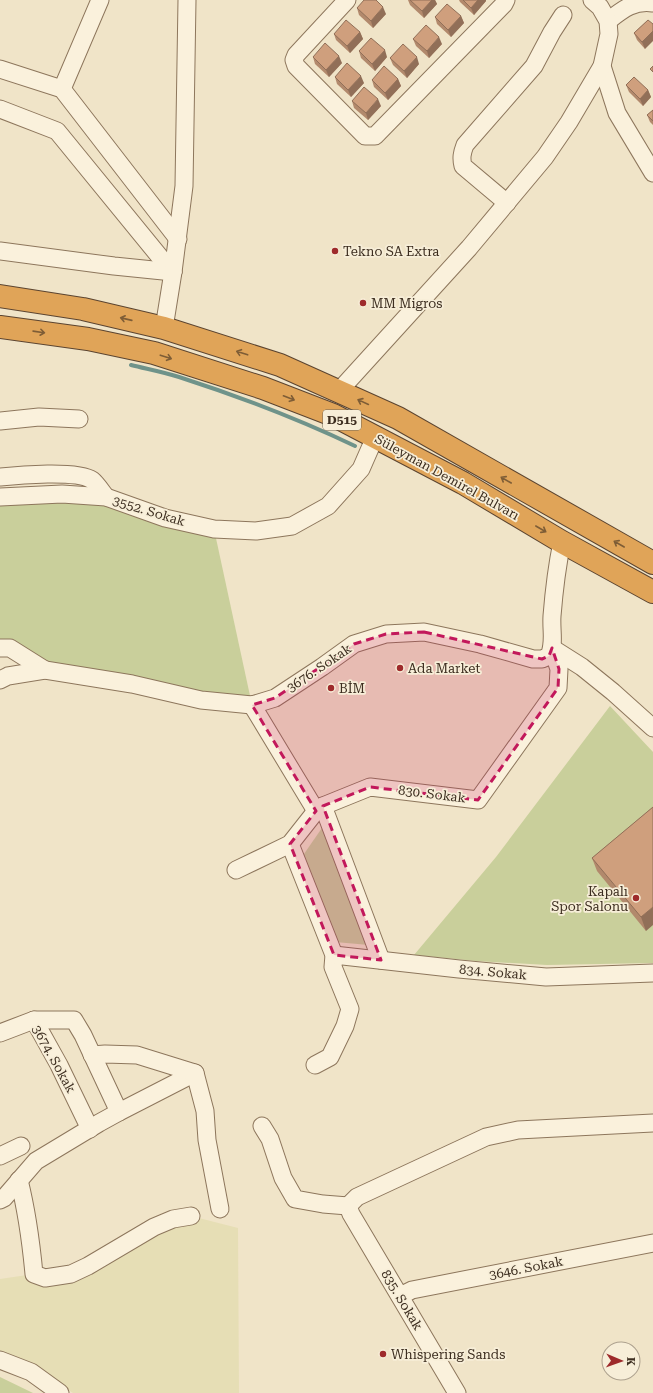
<svg xmlns="http://www.w3.org/2000/svg" width="653" height="1393" viewBox="0 0 653 1393" font-family="'Roboto Serif',serif">
<style>
.farmland{fill:#e6deb5}
.green{fill:#c9cf9b}
.lines{fill:none;stroke-linecap:round;stroke-linejoin:round}
.stream{stroke:#6f938a;stroke-width:4}
.minor-casing{stroke:#8d765c;stroke-width:19}
.highway-casing{stroke:#5b4430;stroke-width:24}
.minor{stroke:#faf1dc;stroke-width:17}
.highway{stroke:#e0a458;stroke-width:22}
.wall{fill:#b2896c}
.shaded-wall{fill:#916f58}
.building{fill:#cf9f7d;stroke:#916f58}
.oneway{stroke:#7e5d36}
.marked{fill:#c2185b;fill-opacity:0.2;stroke:#c2185b;stroke-width:3;stroke-dasharray:8 5;stroke-linejoin:round}
.poi-dot{fill:#9e2a2b;stroke:#f7eed8;stroke-width:1.5}
.labels{text-anchor:middle;dominant-baseline:central;stroke-width:3.5;stroke-linejoin:round;paint-order:stroke}
.shield{fill:#f7eed8;stroke:#756857;stroke-width:1}
.shield-label{font-size:12px;font-weight:bold;fill:#3d2e20}
.poi-label{font-size:13px;fill:#3d2e20;stroke:#f7eed8;text-anchor:start}
.street-label{font-size:13px;fill:#3d2e20;stroke:#f7eed8}
</style>
<rect width="100%" height="100%" fill="#f0e4c8"/>
<polygon class="farmland" points="191,1216 238,1228 239,1393 73,1393 26,1361 0,1351 0,1279 34,1274 46,1278"/>
<g class="green">
<polygon points="62,494 214,529 252,705 45,670 0,648 0,497"/>
<polygon points="610,706 653,752 653,963 547,965 476,961 414,955 496,857"/>
<polygon points="324,825 369,945 335,942 303,862 304,854"/>
<polygon points="0,1377 33,1393 0,1393"/>
</g>
<g class="lines">
<path class="stream" d="M131 365C147 369 163 372 179 377 238 396 298 419 355 446"/>
<g class="minor-casing">
<g id="minor">
<polyline points="347,0 296,55 294,60 296,66 365,136 375,136 504,4 506,0"/>
<path d="M608 21C622 10 634 0 653 3"/>
<polyline points="602,66 617,113 653,173"/>
<polyline points="0,69 62,89 178,239"/>
<polyline points="62,89 100,0"/>
<polyline points="0,109 57,131 164,262 173,272"/>
<path d="M507 203 463 166C461 158 462 153 465 145L534 66 552 32 563 15"/>
<polyline points="0,251 114,266 173,272"/>
<polyline points="164,328 173,272 184,186 187,0"/>
<polyline points="339,391 469,248 545,157 569,122 602,66 609,34 608,21 600,7 592,0"/>
<polyline points="0,421 39,417 79,419"/>
<path d="M0 477C18 475 78 470 92 480 97 484 102 492 106 497"/>
<polyline points="0,497 62,494 106,497 165,518 214,529 256,531 292,526 328,506 361,469 375,437"/>
<polyline points="0,648 10,648 45,670"/>
<polyline points="552,648 582,667 613,692 653,728"/>
<path d="M0 680 8 676 45 670 132 684 201 700 252 705 275 698 322 667 354 644 386 634 424 632 480 644 533 659H542L549 656C555 643 551 631 552 616 554 591 557 566 562 542"/>
<polyline points="252,705 316,811"/>
<polyline points="323,806 381,960"/>
<polyline points="290,844 334,955 333,967 350,1009 345,1026 330,1057 315,1065"/>
<polyline points="236,870 290,844 316,811 323,806 370,787 478,800 558,688 559,669 552,648"/>
<polyline points="334,955 459,969 546,977 653,973"/>
<polyline points="34,1020 74,1020 83,1035 119,1112 195,1073"/>
<polyline points="0,1033 34,1020 59,1065 90,1129"/>
<polyline points="92,1055 105,1054 137,1055 195,1073 205,1111 207,1140 220,1209"/>
<polyline points="262,1126 270,1139 283,1178 295,1199 323,1204 348,1206"/>
<polyline points="0,1156 21,1146"/>
<path d="M19 1180C27 1212 31 1242 34 1274L45 1278 71 1274 88 1266 154 1227 173 1219 191 1216"/>
<polyline points="0,1200 4,1198 36,1161 99,1123 119,1112"/>
<polyline points="348,1206 357,1197 486,1137 518,1130 653,1123"/>
<polyline points="348,1206 351,1214 457,1393"/>
<polyline points="400,1296 412,1290 653,1243"/>
<polyline points="0,1360 31,1372 60,1393"/>
</g>
</g>
<g class="highway-casing">
<g id="highway">
<polyline points="0,296 83,309 164,328 280,365 398,418 653,563"/>
<polyline points="0,327 88,339 154,353 263,388 333,415 463,483 562,542 653,592"/>
</g>
</g>
<use href="#minor" class="minor"/>
<use href="#highway" class="highway"/>
</g>
<g class="wall">
<polygon points="408,0 435,0 437,4 424,18 410,5"/>
<polygon points="459,0 486,0 486,1 474,15 460,2"/>
<polygon points="357,8 386,14 373,28 359,15"/>
<polygon points="461,16 464,23 451,37 437,24 435,17"/>
<polygon points="648,20 645,49 637,40 634,33"/>
<polygon points="360,32 363,39 350,53 336,40 334,34"/>
<polygon points="413,39 442,44 429,58 416,46"/>
<polygon points="359,51 387,57 375,71 361,58"/>
<polygon points="313,57 342,63 329,77 315,64"/>
<polygon points="390,58 419,64 407,78 393,65"/>
<polygon points="335,77 364,83 351,97 337,84"/>
<polygon points="398,79 401,86 388,100 374,87 372,80"/>
<polygon points="626,85 648,90 651,97 643,106 629,92"/>
<polygon points="352,101 381,106 368,120 354,108"/>
<polygon points="653,110 653,125 650,122 647,115"/>
<polygon points="653,807 646,931 597,871 592,858"/>
</g>
<g class="shaded-wall">
<polygon points="432,0 435,0 437,4 424,18 422,11"/>
<polygon points="478,0 486,0 486,1 474,15 471,8"/>
<polygon points="383,7 386,14 373,28 371,21"/>
<polygon points="461,16 464,23 451,37 448,30"/>
<polygon points="653,31 653,41 645,49 642,42"/>
<polygon points="360,32 363,39 350,53 347,46"/>
<polygon points="439,37 442,44 429,58 427,51"/>
<polygon points="385,50 387,57 375,71 372,64"/>
<polygon points="339,56 342,63 329,77 326,70"/>
<polygon points="417,57 419,64 407,78 404,71"/>
<polygon points="361,76 364,83 351,97 348,90"/>
<polygon points="398,79 401,86 388,100 385,93"/>
<polygon points="648,90 651,97 643,106 640,99"/>
<polygon points="378,99 381,106 368,120 366,113"/>
<polygon points="653,907 653,925 646,931 641,917"/>
</g>
<g class="building">
<polygon points="364,0 376,0 383,7 371,21 357,8"/>
<polygon points="410,0 432,0 422,11"/>
<polygon points="463,0 478,0 471,8"/>
<polygon points="447,4 461,16 448,30 435,17"/>
<polygon points="346,20 360,32 347,46 334,34"/>
<polygon points="648,20 653,24 653,31 642,42 634,33"/>
<polygon points="426,25 439,37 427,51 413,39"/>
<polygon points="371,38 385,50 372,64 359,51"/>
<polygon points="325,43 339,56 326,70 313,57"/>
<polygon points="403,44 417,57 404,71 390,58"/>
<polygon points="347,63 361,76 348,90 335,77"/>
<polygon points="384,66 398,79 385,93 372,80"/>
<polygon points="653,66 653,72 650,69"/>
<polygon points="634,77 648,90 640,99 626,85"/>
<polygon points="364,87 378,99 366,113 352,101"/>
<polygon points="653,110 653,121 647,115"/>
<polygon points="653,807 653,907 641,917 592,858"/>
</g>
<defs><path id="oneway-shaft" d="M-6 0H5M1.5-3L5.5 0L1.5 3" fill="none" stroke-width="1.6" stroke-linecap="round" stroke-linejoin="round"/></defs>
<g class="oneway">
<use href="#oneway-shaft" transform="translate(126 319) rotate(-167)"/>
<use href="#oneway-shaft" transform="translate(39 332) rotate(8)"/>
<use href="#oneway-shaft" transform="translate(242 353) rotate(-162)"/>
<use href="#oneway-shaft" transform="translate(166 357) rotate(18)"/>
<use href="#oneway-shaft" transform="translate(289 398) rotate(21)"/>
<use href="#oneway-shaft" transform="translate(363 402) rotate(-155)"/>
<use href="#oneway-shaft" transform="translate(506 480) rotate(-150)"/>
<use href="#oneway-shaft" transform="translate(541 529) rotate(30)"/>
<use href="#oneway-shaft" transform="translate(619 544) rotate(-150)"/>
</g>
<path class="marked" d="M424 632 542 659 549 656 552 648 559 669 558 688 478 800 370 787 323 806 381 960 334 955 290 844 316 811 252 705 275 698 354 644 386 634Z"/>
<g class="poi-dot">
<circle cx="335" cy="251" r="4"/>
<circle cx="363" cy="303" r="4"/>
<circle cx="400" cy="668" r="4"/>
<circle cx="331" cy="688" r="4"/>
<circle cx="636" cy="898" r="4"/>
<circle cx="383" cy="1354" r="4"/>
</g>
<g class="labels">
<rect class="shield" x="323" y="410" width="38" height="20" rx="3"/>
<g class="shield-label">
<text x="342" y="420">D515</text>
</g>
<g class="poi-label">
<text x="343" y="251">Tekno SA Extra</text>
<text x="371" y="303">MM Migros</text>
<text x="408" y="668">Ada Market</text>
<text x="339" y="688">BİM</text>
<text x="628" y="891" text-anchor="end">Kapalı<tspan x="628" dy="15">Spor Salonu</tspan></text>
<text x="391" y="1354">Whispering Sands</text>
</g>
<g class="street-label">
<text transform="translate(447 477) rotate(29)">Süleyman Demirel Bulvarı</text>
<text transform="translate(149 511) rotate(17)">3552. Sokak</text>
<text transform="translate(319 668) rotate(-34)">3676. Sokak</text>
<text transform="translate(432 794) rotate(7)">830. Sokak</text>
<text transform="translate(493 972) rotate(5)">834. Sokak</text>
<text transform="translate(54 1059) rotate(61)">3674. Sokak</text>
<text transform="translate(526 1268) rotate(-11)">3646. Sokak</text>
<text transform="translate(402 1300) rotate(59)">835. Sokak</text>
</g>
</g>
<g transform="translate(621 1361) rotate(92)"><circle r="19" fill="#f7eed8" stroke="#ada18e"/>
<path d="M0-3L7 15L0 10L-7 15Z" fill="#9e2a2b"/>
<text y="-6" font-size="11" font-weight="bold" text-anchor="middle" fill="#3d2e20">K</text>
</g>
</svg>
